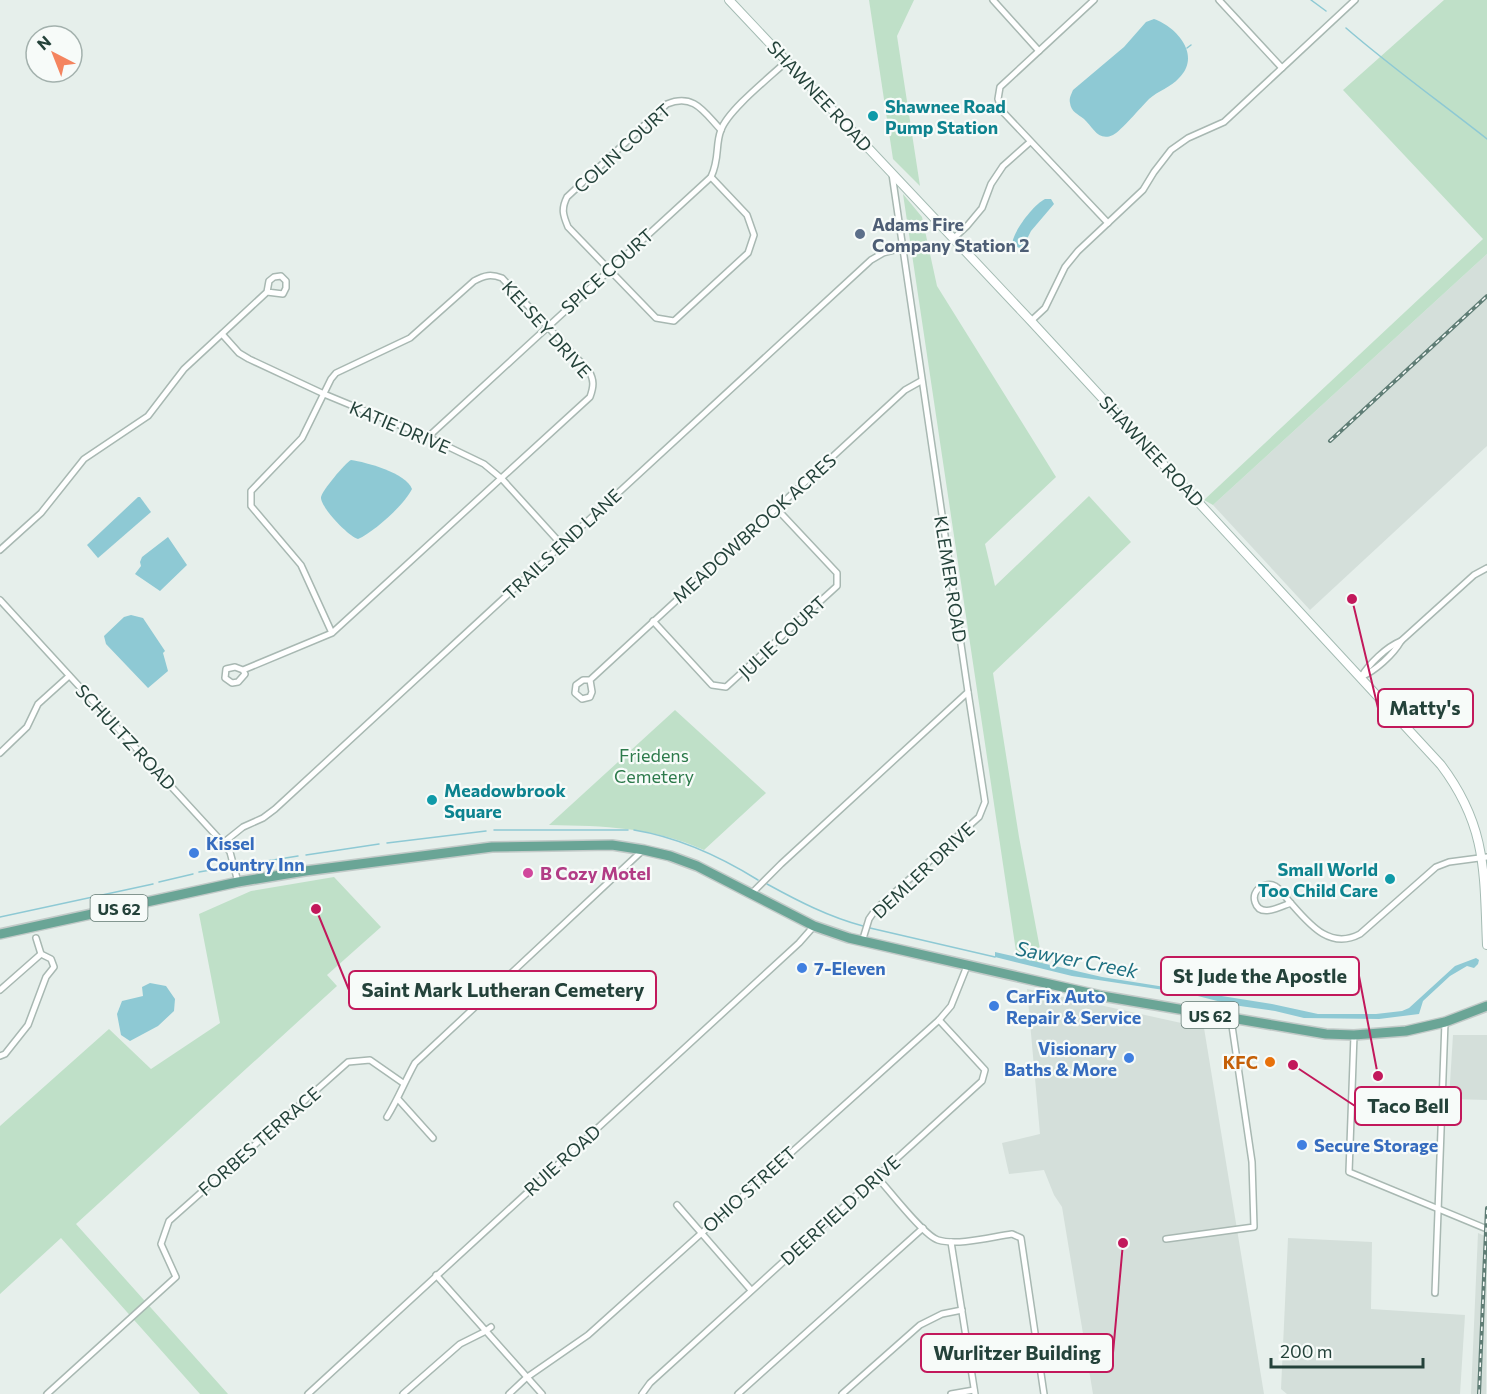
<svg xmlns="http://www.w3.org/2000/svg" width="1487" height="1394" viewBox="0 0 1487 1394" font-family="Commissioner,sans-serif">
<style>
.built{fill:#d4dfda}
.green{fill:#bfe0c8}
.water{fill:#8ec9d4}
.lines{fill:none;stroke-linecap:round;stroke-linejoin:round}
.stream{stroke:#8ec9d4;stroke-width:1.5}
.street-casing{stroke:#a8b8b2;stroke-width:8}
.secondary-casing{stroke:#a4bbb3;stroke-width:10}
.primary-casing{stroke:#c2cac8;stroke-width:12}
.street{stroke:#fff;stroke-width:5}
.secondary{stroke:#fff;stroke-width:8}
.primary{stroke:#6aa596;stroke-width:9}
.rail-casing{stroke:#5f7d75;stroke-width:4}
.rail{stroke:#f7fbf9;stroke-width:1.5;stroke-dasharray:4.5;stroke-linecap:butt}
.culture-dot{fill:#0f9aa8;stroke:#f7fbf9;stroke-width:2}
.service-dot{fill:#5c6f8a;stroke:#f7fbf9;stroke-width:2}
.shop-dot{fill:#3f7fe0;stroke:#f7fbf9;stroke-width:2}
.hotel-dot{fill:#d1479c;stroke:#f7fbf9;stroke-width:2}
.food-dot{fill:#e8710a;stroke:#f7fbf9;stroke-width:2}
.labels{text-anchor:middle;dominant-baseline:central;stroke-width:4.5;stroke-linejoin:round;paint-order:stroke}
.shield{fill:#f7fbf9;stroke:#637a73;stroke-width:1.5}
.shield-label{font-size:16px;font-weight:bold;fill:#24423a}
.street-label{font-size:18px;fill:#24423a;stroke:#f7fbf9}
.culture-label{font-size:18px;font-weight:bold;fill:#0d838f;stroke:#f7fbf9;text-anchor:start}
.service-label{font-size:18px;font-weight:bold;fill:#4e5e75;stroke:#f7fbf9;text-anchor:start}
.park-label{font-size:18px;fill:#2d7a4b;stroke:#f7fbf9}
.shop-label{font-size:18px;font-weight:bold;fill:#366cbe;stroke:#f7fbf9;text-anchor:start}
.hotel-label{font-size:18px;font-weight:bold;fill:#b23c85;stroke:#f7fbf9;text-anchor:start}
.food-label{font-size:18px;font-weight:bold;fill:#c56008;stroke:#f7fbf9;text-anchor:end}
.water-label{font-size:20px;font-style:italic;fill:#1c6f80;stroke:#f7fbf9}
.leader{fill:none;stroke:#c2185b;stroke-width:2}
.callout-dot{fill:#c2185b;stroke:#f7fbf9;stroke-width:2}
.callout{fill:#f7fbf9;stroke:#c2185b;stroke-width:2}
.callout-label{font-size:20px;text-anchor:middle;font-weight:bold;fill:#24423a}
</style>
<rect width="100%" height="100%" fill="#e6efeb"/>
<g class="built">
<polygon points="1487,254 1487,446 1310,610 1213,505"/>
<polygon points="1027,989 1204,1028 1264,1394 1093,1394 1062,1207 1054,1195 1044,1170 1009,1174 1002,1143 1040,1134"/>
<polygon points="1453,1035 1487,1035 1487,1100 1449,1099"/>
<polygon points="1478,1233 1487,1237 1486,1394 1471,1394"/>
<polygon points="1288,1238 1372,1242 1371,1309 1465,1315 1460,1394 1287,1394 1281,1389"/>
</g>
<g class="green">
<polygon points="869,0 914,0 897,36 920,186 893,159"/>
<polygon points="1444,0 1487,0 1487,254 1213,505 1204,500 1483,239 1343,90"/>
<polygon points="903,194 922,217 937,286 1056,477 985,544 995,586 1089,496 1131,542 993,673 1019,837 1043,965 1017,958"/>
<path d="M675 710 766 793 704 850C652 827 605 826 549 825Z"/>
<polygon points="334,877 381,927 327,975 337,986 76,1224 228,1394 200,1394 61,1238 0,1294 0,1126 109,1029 151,1069 220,1023 199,914 251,891"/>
</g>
<g class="water">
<path d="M1154 19C1177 27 1202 56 1179 78 1171 87 1158 91 1149 99 1141 107 1121 131 1113 135 1098 142 1093 127 1084 119 1078 114 1071 112 1070 103 1069 98 1071 95 1073 90L1124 47 1146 22Z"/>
<path d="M1045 199H1051L1054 204 1031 231 1022 249 1012 245C1012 233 1033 205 1045 199Z"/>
<path d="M351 460C366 462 406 473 412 489 404 505 374 532 358 539 349 537 320 507 321 497 322 491 345 463 351 460Z"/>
<polygon points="138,497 140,497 151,512 98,558 87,545"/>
<polygon points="168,537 187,565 160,591 135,574 141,566 140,562 142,557"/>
<polygon points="131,615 143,618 165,651 163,653 168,671 148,688 106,644 104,636 124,617"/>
<polygon points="995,952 1102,977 1272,1004 1318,1014 1376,1014 1402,1011 1409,1008 1455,966 1476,958 1479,960 1478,964 1474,968 1467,966 1450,976 1423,1001 1419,1014 1379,1019 1304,1018 1275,1011 1233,1005 1190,994 1072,976 995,957"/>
<polygon points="150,983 166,986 175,999 174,1011 158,1026 130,1041 121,1035 117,1014 122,1001 143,996 142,987"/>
</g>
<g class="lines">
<g class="stream">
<polyline points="1311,0 1326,11"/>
<path d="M1346 28C1391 67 1440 102 1487 139"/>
<polyline points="1187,48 1191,45"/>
<polyline points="494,830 628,830"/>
<path d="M634 830C677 837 721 857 758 880"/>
<polyline points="387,843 486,831"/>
<polyline points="306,855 379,844"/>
<polyline points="241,865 298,856"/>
<polyline points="199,872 228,867"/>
<polyline points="159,882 193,874"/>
<path d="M767 884C798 901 829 917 863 926"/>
<polyline points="0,917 153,884"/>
<polyline points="870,928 995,957"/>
</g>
<g class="street-casing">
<g id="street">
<polyline points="993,0 1039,51"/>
<polyline points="1094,0 1000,87 998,99 1003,112 1108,223"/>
<polyline points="1219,0 1282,68"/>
<path d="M711 177 747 215 754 235 748 253 674 321 656 318 568 227C563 215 561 209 567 197L667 104C694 93 704 112 721 130"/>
<polyline points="954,238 967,226 982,208 991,184 1003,166 1030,142"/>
<polyline points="1031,321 1045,308 1065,267 1078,251 1143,190 1154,172 1171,150 1188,138 1224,122 1355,0"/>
<polyline points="222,334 239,353 249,359 324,394 428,437 484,464 502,479 561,544"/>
<path d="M428 437 711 177C720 158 715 145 721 130 728 110 770 77 787 61"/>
<polyline points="0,550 41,513 84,459 148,416 184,369 267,292 269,281 274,277 281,276 286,281 286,288 283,294 267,292"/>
<polyline points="0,600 223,843 230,852 238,882"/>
<polyline points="653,621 712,685 726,687 837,586 837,573 776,508"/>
<path d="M243 670 245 674 238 682 232 683 225 678 226 669 235 667 243 670 332 633 590 397C594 386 594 380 589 371L502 278C491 274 485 275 474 281L410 338 336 373 331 379 302 438 251 491V506L301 565 332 633"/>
<path d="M1361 677C1375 671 1393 655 1401 641L1474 575 1487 568"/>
<path d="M1361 677C1369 664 1386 647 1401 641"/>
<polyline points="590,680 592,692 590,697 582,699 575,693 576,685 583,680 590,680 905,390 921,381"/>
<polyline points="0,753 27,727 38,704 69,676"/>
<polyline points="223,843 243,827 263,818 275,809 871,260 883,253 902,248"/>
<polyline points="751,894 781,864 968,692 892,174"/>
<path d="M1291 903C1281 906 1260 919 1255 902 1251 890 1265 881 1275 886 1280 889 1285 896 1288 900 1307 921 1328 951 1360 934L1436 867 1449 862 1487 857"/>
<polyline points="862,942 869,919 876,909 979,817 985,802 968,692"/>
<polyline points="0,990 41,954"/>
<polyline points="1354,1035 1349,1172 1487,1229"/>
<polyline points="0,1056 5,1054 28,1025 46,977 54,967 51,959 41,954 36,938"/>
<polyline points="398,1099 433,1138"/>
<path d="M387 1117C398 1099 405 1081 415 1063L643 850"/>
<path d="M877 1177C889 1190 924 1236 938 1240 958 1246 991 1237 1012 1234L1021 1238 1044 1394"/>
<polyline points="677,1205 751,1290"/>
<polyline points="1166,1239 1254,1227 1252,1162 1231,1019"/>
<polyline points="951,1242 975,1394"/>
<polyline points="436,1275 542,1394"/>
<polyline points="1435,1293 1445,1022"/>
<polyline points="47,1394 176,1277 161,1244 169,1221 348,1062 370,1060 403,1083"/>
<polyline points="308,1394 799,943 814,926"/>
<polyline points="403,1394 460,1344 484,1332 491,1327"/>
<polyline points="509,1394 526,1378 588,1335 939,1020 951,1006 967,966"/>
<polyline points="642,1394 650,1383 982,1081 985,1070 939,1020"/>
<polyline points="738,1394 923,1228"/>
<polyline points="842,1394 920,1325 942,1314 962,1310"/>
<polyline points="951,1394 974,1390"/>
</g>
</g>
<g class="secondary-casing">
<path id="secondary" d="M729 0 1031 321 1441 765C1487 826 1484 872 1487 945"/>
</g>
<g class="primary-casing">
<polyline id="primary" points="0,934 238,882 305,871 492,847 612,845 644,850 670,856 697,866 814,926 849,938 1102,996 1326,1034 1354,1035 1406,1031 1445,1022 1487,1006"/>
</g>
<use href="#street" class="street"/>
<use href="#secondary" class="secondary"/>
<use href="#primary" class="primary"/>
<g class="rail-casing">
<g id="rail">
<polyline points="1330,441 1487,296"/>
<polyline points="1479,1394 1487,1208"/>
</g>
</g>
<use href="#rail" class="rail"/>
</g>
<g class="culture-dot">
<circle cx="873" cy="116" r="6"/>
<circle cx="432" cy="800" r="6"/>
<circle cx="1390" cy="879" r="6"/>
</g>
<circle class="service-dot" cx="860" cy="234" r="6"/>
<g class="shop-dot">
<circle cx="194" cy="853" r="6"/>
<circle cx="802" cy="968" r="6"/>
<circle cx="994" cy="1006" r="6"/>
<circle cx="1129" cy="1058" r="6"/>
<circle cx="1302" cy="1145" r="6"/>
</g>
<circle class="hotel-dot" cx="528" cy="873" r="6"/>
<circle class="food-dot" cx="1270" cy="1062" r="6"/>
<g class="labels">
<g class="shield">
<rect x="90.5" y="895" width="57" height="26" rx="4.5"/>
<rect x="1181.5" y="1002" width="57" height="26" rx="4.5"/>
</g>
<g class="shield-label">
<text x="119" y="908">US 62</text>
<text x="1210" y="1015">US 62</text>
</g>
<g class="street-label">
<text transform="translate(820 96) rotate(47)">SHAWNEE ROAD</text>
<text transform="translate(622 148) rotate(-42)">COLIN COURT</text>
<text transform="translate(607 271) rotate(-42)">SPICE COURT</text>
<text transform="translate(547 329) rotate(48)">KELSEY DRIVE</text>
<text transform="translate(400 427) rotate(23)">KATIE DRIVE</text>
<text transform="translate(1152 451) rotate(47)">SHAWNEE ROAD</text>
<text transform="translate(754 528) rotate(-42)">MEADOWBROOK ACRES</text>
<text transform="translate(562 544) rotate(-43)">TRAILS END LANE</text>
<text transform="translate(951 579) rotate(81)">KLEMER ROAD</text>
<text transform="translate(782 637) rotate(-43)">JULIE COURT</text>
<text transform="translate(126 737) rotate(47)">SCHULTZ ROAD</text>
<text transform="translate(923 870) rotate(-43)">DEMLER DRIVE</text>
<text transform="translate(259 1141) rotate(-41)">FORBES TERRACE</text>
<text transform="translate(562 1160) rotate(-42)">RUIE ROAD</text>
<text transform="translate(749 1189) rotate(-42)">OHIO STREET</text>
<text transform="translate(840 1210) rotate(-42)">DEERFIELD DRIVE</text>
</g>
<g class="culture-label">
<text x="885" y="106">Shawnee Road<tspan x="885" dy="21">Pump Station</tspan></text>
<text x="444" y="790">Meadowbrook<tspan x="444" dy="21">Square</tspan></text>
<text x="1378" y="869" text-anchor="end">Small World<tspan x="1378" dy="21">Too Child Care</tspan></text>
</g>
<g class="service-label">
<text x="872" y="224">Adams Fire<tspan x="872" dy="21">Company Station 2</tspan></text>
</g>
<g class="park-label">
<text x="654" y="755">Friedens<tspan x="654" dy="21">Cemetery</tspan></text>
</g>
<g class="shop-label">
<text x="206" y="843">Kissel<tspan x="206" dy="21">Country Inn</tspan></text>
<text x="814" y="968">7-Eleven</text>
<text x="1006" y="996">CarFix Auto<tspan x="1006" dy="21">Repair &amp; Service</tspan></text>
<text x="1117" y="1048" text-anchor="end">Visionary<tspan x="1117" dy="21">Baths &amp; More</tspan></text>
<text x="1314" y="1145">Secure Storage</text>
</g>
<g class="hotel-label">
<text x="540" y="873">B Cozy Motel</text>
</g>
<g class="food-label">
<text x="1258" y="1062">KFC</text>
</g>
<g class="water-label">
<text transform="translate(1077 959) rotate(11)">Sawyer Creek</text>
</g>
</g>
<path class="leader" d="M1352 599L1378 708M1378 1076L1359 976M316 909L349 990M1293 1065L1355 1106M1123 1243L1113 1353"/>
<g class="callout-dot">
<circle cx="1352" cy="599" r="6"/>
<circle cx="1378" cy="1076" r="6"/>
<circle cx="316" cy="909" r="6"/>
<circle cx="1293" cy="1065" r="6"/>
<circle cx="1123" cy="1243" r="6"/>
</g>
<g class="callout">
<rect x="1378" y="689" width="95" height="38" rx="6"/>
<rect x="1161" y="957" width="198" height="38" rx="6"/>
<rect x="349" y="971" width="307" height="38" rx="6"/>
<rect x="1355" y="1087" width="106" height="38" rx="6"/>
<rect x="921" y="1334" width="192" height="38" rx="6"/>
</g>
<g class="callout-label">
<text x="1425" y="715">Matty's</text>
<text x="1260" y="983">St Jude the Apostle</text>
<text x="503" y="997">Saint Mark Lutheran Cemetery</text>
<text x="1408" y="1113">Taco Bell</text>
<text x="1017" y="1360">Wurlitzer Building</text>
</g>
<g transform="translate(54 54) rotate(318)"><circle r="28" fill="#f7fbf9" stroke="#a3b1ad" stroke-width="1.5"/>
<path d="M0-4.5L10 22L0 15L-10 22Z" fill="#f4845f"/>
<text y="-9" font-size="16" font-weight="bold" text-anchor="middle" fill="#24423a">N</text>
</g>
<path d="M1271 1358v9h152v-9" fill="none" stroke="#24423a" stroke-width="3"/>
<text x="1280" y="1358" font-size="18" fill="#24423a" stroke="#f7fbf9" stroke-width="4.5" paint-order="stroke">200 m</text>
</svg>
